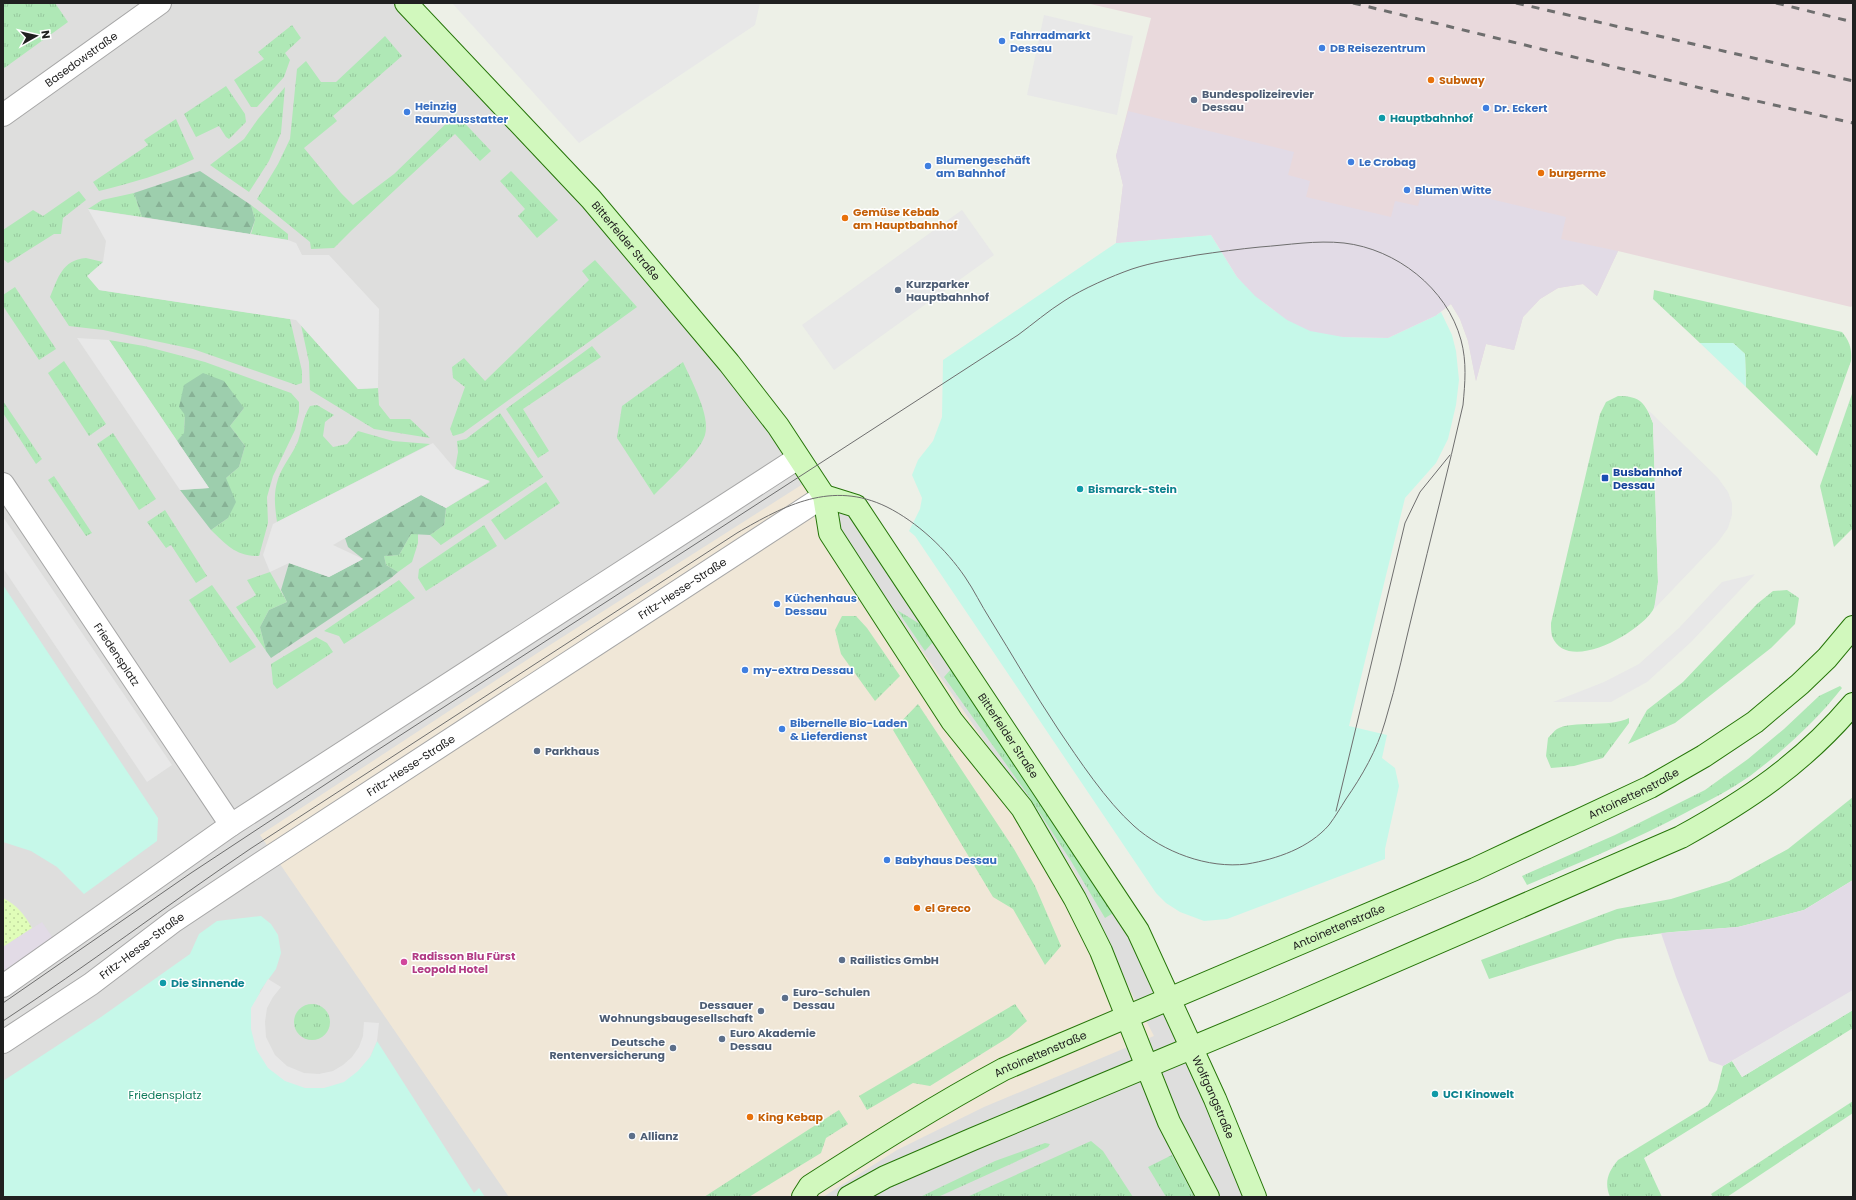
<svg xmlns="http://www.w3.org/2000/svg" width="1856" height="1200" viewBox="0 0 1856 1200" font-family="Poppins,sans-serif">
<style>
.residential{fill:#dededd}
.commercial{fill:#f0e7d7}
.industrial{fill:#e9d9dc}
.grass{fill:url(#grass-tufts)}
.forest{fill:url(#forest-firs)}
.sand{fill:url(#sand-dots)}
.park{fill:#c6f8e9}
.parking{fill:#e8e8e8}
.plaza{fill:#e2dbe6}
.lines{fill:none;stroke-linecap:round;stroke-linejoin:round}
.street-casing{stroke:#a7a7a7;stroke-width:24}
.secondary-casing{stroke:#267509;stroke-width:24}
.street{stroke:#fff;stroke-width:22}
.secondary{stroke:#d1f8bd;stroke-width:22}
.tram{stroke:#6e6e6e;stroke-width:1}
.rail{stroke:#6e6e6e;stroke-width:3;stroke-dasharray:8 8;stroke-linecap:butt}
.shop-dot{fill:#3f7fe0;stroke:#fff;stroke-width:1.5}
.food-dot{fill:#e8710a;stroke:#fff;stroke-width:1.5}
.service-dot{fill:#5c6f8a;stroke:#fff;stroke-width:1.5}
.culture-dot{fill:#0f9aa8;stroke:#fff;stroke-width:1.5}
.transit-dot{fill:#1a4fb4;stroke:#fff;stroke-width:1.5}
.hotel-dot{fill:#d1479c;stroke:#fff;stroke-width:1.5}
.labels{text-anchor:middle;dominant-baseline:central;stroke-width:3;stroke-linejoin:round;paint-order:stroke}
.shop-label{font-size:11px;font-weight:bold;fill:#366cbe;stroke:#fff;text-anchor:start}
.street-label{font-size:11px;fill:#202020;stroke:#fff}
.food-label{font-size:11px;font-weight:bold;fill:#c56008;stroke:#fff;text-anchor:start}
.service-label{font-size:11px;font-weight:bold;fill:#4e5e75;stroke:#fff;text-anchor:start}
.culture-label{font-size:11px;font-weight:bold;fill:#0d838f;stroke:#fff;text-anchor:start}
.transit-label{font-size:11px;font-weight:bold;fill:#164399;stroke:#fff;text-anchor:start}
.hotel-label{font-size:11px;font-weight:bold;fill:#b23c85;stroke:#fff;text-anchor:start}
.park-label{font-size:11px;fill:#107c5c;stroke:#fff}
</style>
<defs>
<pattern id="grass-tufts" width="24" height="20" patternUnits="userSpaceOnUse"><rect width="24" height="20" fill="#afe8b6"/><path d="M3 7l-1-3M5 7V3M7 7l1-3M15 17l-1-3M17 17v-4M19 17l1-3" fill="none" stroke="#96c79c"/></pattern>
<pattern id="forest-firs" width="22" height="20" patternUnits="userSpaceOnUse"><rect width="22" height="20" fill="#9dcead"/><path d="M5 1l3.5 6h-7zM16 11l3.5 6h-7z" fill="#87b195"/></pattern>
<pattern id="sand-dots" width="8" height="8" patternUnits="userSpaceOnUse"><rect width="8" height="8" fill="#e0fdb8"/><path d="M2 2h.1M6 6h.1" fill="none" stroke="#c0d99e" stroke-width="1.8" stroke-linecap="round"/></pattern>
</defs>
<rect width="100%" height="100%" fill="#edf0e7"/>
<polygon class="residential" points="3,3 406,3 591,199 824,496 856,506 1138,931 1255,1197 3,1197"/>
<polygon class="commercial" points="806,482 1074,871 1116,963 1154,1036 984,1107 897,1150 823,1197 509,1197 260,835 539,652"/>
<polygon class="industrial" points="1086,3 1853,3 1853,305 1851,307 1618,251 1597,296 1583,284 1558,288 1540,299 1523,317 1514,350 1486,344 1476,381 1468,341 1460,319 1451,304 1435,316 1211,235 1116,243 1123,185 1116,156 1151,18"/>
<g class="grass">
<polygon points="3,3 55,3 68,22 3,69"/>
<polygon points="292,25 301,38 285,53 290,60 284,77 257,107 251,107 234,80 264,59 258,52"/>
<polygon points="385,36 402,56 333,116 337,121 304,148 341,193 353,205 394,174 456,114 491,151 480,161 455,134 352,230 334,248 311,249 310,242 257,199 278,164 290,139 297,69 306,61 321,82 336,82"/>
<polygon points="226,86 245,114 246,122 229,139 226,137 219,126 196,137 184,114"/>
<polygon points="285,87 281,133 269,161 249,192 210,165 244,139 258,119"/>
<path d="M176 119 194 159C164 174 131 183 99 191L93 182 148 145 144 140Z"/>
<polygon points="511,171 558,220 537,238 518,216 525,209 500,181"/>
<polygon points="79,191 86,200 63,218 61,234 54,234 8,263 3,259 3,230 33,210 43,216"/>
<polygon points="134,193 142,217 88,209 102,200"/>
<polygon points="251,205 288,234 288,240 251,234 255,220"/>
<path d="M86 258 103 262 99 290 290 319 302 371V383L296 385 193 349 103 330 69 326 50 297C58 278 62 260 86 258Z"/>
<polygon points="595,260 637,307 463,433 453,436 450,429 465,387 453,378 452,367 464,358 485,381 589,280 582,271"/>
<polygon points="15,287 56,349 39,360 3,306 3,295"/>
<path d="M1654 290 1842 332C1850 342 1852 349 1851 361L1817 456 1746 387 1745 354 1733 343H1700L1653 299Z"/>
<polygon points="301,325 358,389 378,388 379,405 390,419 410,419 430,438 374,429 310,390 309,362"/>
<path d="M109 340 144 346 205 362 291 393 299 402V412L295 430 273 476 267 497 268 523 259 556C235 556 227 545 211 530L228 518 226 478 239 467 245 446 230 426 244 408 185 415 184 434 177 441Z"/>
<polygon points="592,346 601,357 523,409 549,451 538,458 506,409"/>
<polygon points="64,361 106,424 89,436 48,373"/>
<path d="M683 362C691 380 711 416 705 435 700 452 668 481 654 495L617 438 622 406Z"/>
<polygon points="1853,391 1853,528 1834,547 1820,486"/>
<path d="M1618 396C1641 396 1645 403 1653 423L1658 582C1657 590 1657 603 1653 610 1640 632 1567 675 1552 636 1551 632 1551 627 1551 623L1600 414 1606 402Z"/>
<polygon points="3,401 42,459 36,464 3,413"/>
<path d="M317 405 334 415 325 422 323 436 333 447 347 444 358 431 393 441 430 444 277 522C275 507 273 494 278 479 282 466 293 454 298 441 302 429 303 417 310 406Z"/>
<polygon points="500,413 543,477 441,545 430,535 444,525 446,508 490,482 455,469 458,452 457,441 466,439"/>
<polygon points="113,433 156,499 139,510 97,444"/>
<polygon points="54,476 92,533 86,536 48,480"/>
<polygon points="546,482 560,503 505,540 491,520"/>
<polygon points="165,510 207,576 196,583 171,545 166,548 147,522"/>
<polygon points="484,525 497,546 426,591 418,578 419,569"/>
<polygon points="411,534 418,534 418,543 412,562 398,572 386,565 384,556 399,555"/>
<polygon points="270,572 287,602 269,610 260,627 266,651 236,607 256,595 247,580"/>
<polygon points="399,580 415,598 344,644 339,636 324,631"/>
<polygon points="212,585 256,647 230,663 189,600"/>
<polygon points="1787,590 1799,598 1795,624 1771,648 1675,723 1628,744 1647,710 1683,682 1757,604 1773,591"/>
<polygon points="897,610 920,624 933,642 925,651"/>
<polygon points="842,616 856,616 867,628 900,676 875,701 841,654 835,630"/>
<polygon points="316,637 327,643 333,652 277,689 273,684 271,664"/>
<polygon points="952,668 1115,912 1105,918 1071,861 1028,795 944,677"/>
<path d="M1840 686 1842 688C1816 721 1783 751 1750 776 1730 790 1708 801 1687 812 1635 840 1581 862 1527 885L1522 876 1615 835 1705 790 1748 759 1784 729 1819 696Z"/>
<polygon points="918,704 1014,849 1035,886 1061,946 1045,965 1013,909 993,897 893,730"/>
<path d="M1629 718V723L1603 758 1574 766 1551 768 1546 756 1548 738C1551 735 1554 731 1557 729 1573 720 1608 728 1629 718Z"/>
<polygon points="1853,797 1853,880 1804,910 1738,927 1672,932 1617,939 1489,979 1481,960 1617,909 1671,899 1729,881 1788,849"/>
<polygon points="1015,1004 1027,1021 1009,1037 930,1086 913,1083 867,1110 859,1096"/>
<circle cx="312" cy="1022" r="18"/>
<path d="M1853 1010V1028L1644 1158 1662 1197H1610C1604 1182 1608 1172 1618 1160L1708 1105 1717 1090 1723 1066 1732 1061 1742 1077Z"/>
<polygon points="1853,1101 1853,1113 1727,1197 1713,1197 1711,1194"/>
<polygon points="839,1110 848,1124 826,1138 821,1153 749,1197 704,1197"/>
<polygon points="1091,1141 1103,1151 1133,1197 967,1197"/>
<polygon points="1045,1143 1050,1144 1048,1147 938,1197 920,1197 995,1161"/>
<polygon points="1172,1155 1194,1197 1166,1197 1148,1167"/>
</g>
<g class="forest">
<polygon points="200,171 251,205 255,220 250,234 142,217 134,193"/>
<polygon points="203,373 224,381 244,408 230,426 245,446 239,467 226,478 236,502 228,518 211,530 180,490 209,488 177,441 184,433 185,415 179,407 184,385"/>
<polygon points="421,495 446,508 444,525 430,535 411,534 399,555 384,556 386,565 398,572 391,578 271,658 266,651 260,627 269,610 287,602 281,590 289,563 329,577 363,559 348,547 345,538"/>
</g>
<path class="sand" d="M3 898C17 905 24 914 32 928L3 947Z"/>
<g class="park">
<polygon points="1211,235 1237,277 1263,302 1275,311 1343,337 1388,338 1435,316 1441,312 1452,335 1456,351 1459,380 1456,405 1448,439 1436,463 1405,498 1349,726 1387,735 1382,758 1395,768 1399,786 1385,849 1385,859 1227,919 1204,921 1180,912 1166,903 1156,893 915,536 909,531 920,509 922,498 912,475 918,460 933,441 942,417 943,360 1116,243"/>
<polygon points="1700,343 1733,343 1745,354 1746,387"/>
<polygon points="3,585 158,818 157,841 84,894 57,867 31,851 3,842"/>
<polygon points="261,916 271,924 278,935 281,953 276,969 260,991 256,1049 305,1088 370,1057 377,1041 474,1193 479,1188 485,1197 3,1197 3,1081 101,1017 190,954 199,934 217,921"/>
</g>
<g class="parking">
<polygon points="452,3 760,3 755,25 579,143"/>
<polygon points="1044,15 1133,36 1117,115 1027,95"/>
<polygon points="88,209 288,240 296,243 302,255 329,255 379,309 378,388 358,389 296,320 99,290 87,276 103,262 106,241"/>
<polygon points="962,210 994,255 834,370 802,325"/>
<polygon points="77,338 109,340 209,488 180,490"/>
<polygon points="1648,410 1718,478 1728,492 1732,503 1732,515 1728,528 1718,542 1654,609 1658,582 1653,423"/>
<polygon points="433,443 455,469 490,481 446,508 421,495 333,545 363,559 329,577 289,563 270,572 263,555 273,524"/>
<polygon points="3,517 172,765 147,782 3,568"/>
<polygon points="1755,574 1691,642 1647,682 1611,702 1553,702 1604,682 1639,664 1679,628 1722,582"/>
<polygon points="268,979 281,987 273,997 267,1008 265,1022 266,1037 275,1055 287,1066 304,1073 319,1074 333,1071 343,1065 352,1057 359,1047 363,1036 364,1022 379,1023 377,1041 370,1057 358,1071 344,1082 324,1088 305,1088 285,1081 268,1068 256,1049 251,1029 251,1008"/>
<polygon points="1853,990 1853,1010 1742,1077 1732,1061"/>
</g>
<g class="plaza">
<polygon points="1128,111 1294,152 1288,175 1310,181 1306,197 1391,217 1395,201 1418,206 1424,183 1566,217 1561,239 1618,251 1597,296 1583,284 1558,288 1540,299 1523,317 1514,350 1486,344 1476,381 1468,341 1460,319 1451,304 1435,316 1388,338 1343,337 1310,331 1287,320 1255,296 1237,277 1211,235 1116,243 1123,185 1116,156"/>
<polygon points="1853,880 1853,990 1723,1066 1709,1061 1676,977 1661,933 1738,927 1804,910"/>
<polygon points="42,922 59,947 3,986 3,947"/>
</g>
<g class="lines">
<g class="street-casing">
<g id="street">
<path id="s1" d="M3 115 160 3"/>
<path id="s2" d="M3 484 231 825"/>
<polyline points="3,986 231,825 798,458"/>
<path id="s3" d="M3 1042 91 984 174 921 261 863 824 496"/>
</g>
</g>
<g class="secondary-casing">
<g id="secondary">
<path id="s4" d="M406 3 591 199 729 363 778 426 824 496 830 533 952 721 1022 808 1075 899 1101 951 1169 1122 1208 1197"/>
<path id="s5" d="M824 496 856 506 1138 931 1215 1099 1255 1197"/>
<path id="s6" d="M803 1197 810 1186C874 1145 937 1105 1004 1069L1475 869 1650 787 1704 756 1755 722 1800 684 1827 658 1853 627"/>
<path d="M849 1197 885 1177 973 1139 1275 1013 1681 837C1748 800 1803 763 1853 704"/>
</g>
</g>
<use href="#street" class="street"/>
<use href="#secondary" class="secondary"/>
<g class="tram">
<polyline points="1336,811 1405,523 1420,492 1450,455"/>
<path d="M3 1003 191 873 373 753 1018 335C1033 324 1048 311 1064 301 1082 289 1112 276 1132 269 1153 262 1175 259 1197 255 1218 252 1239 249 1260 247 1288 245 1316 240 1344 243 1396 249 1447 288 1461 340 1467 362 1465 383 1463 405 1448 471 1431 537 1415 603 1405 643 1397 683 1385 722 1377 750 1362 776 1346 799 1341 807 1335 817 1329 825 1309 848 1277 859 1247 864 1208 869 1163 852 1134 826 1106 801 1079 760 1058 729 1034 693 1013 656 990 619 981 605 974 590 965 577 946 549 917 522 887 507 832 480 785 505 737 533L250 849C167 905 87 966 3 1021"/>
</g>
<g class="rail">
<polyline points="1353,3 1713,91 1853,123"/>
<polyline points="1516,3 1853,81"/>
<polyline points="1776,3 1853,22"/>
</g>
</g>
<g class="shop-dot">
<circle cx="1002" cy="41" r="4"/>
<circle cx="1322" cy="48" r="4"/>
<circle cx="1486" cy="108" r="4"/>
<circle cx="407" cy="112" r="4"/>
<circle cx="1351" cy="162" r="4"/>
<circle cx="928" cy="166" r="4"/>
<circle cx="1407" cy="190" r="4"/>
<circle cx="777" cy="604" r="4"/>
<circle cx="745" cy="670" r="4"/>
<circle cx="782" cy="729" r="4"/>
<circle cx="887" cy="860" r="4"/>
</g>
<g class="food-dot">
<circle cx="1431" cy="80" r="4"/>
<circle cx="1541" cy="173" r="4"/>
<circle cx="845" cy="218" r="4"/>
<circle cx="917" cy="908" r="4"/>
<circle cx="750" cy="1117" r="4"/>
</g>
<g class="service-dot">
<circle cx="1194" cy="100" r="4"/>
<circle cx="898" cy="290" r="4"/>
<circle cx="537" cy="751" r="4"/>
<circle cx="842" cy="960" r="4"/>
<circle cx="785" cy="998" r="4"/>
<circle cx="761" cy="1011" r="4"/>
<circle cx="722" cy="1039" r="4"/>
<circle cx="673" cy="1048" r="4"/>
<circle cx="632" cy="1136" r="4"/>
</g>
<g class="culture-dot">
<circle cx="1382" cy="118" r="4"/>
<circle cx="1080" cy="489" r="4"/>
<circle cx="163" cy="983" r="4"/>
<circle cx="1435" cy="1094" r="4"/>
</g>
<rect class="transit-dot" x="1601" y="474" width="8" height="8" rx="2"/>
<circle class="hotel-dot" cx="404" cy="962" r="4"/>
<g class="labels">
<g class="shop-label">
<text x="1010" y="35">Fahrradmarkt<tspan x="1010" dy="13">Dessau</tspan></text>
<text x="1330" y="48">DB Reisezentrum</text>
<text x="415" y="106">Heinzig<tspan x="415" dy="13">Raumausstatter</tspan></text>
<text x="1494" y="108">Dr. Eckert</text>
<text x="936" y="160">Blumengeschäft<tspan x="936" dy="13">am Bahnhof</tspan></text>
<text x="1359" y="162">Le Crobag</text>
<text x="1415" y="190">Blumen Witte</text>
<text x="785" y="598">Küchenhaus<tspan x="785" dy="13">Dessau</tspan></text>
<text x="753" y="670">my-eXtra Dessau</text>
<text x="790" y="723">Bibernelle Bio-Laden<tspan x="790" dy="13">&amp; Lieferdienst</tspan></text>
<text x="895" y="860">Babyhaus Dessau</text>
</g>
<g class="street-label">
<text stroke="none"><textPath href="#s1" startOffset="96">Basedowstraße</textPath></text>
<text stroke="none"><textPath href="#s4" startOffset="324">Bitterfelder Straße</textPath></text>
<text stroke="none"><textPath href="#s3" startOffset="817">Fritz-Hesse-Straße</textPath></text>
<text stroke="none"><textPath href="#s2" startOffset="205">Friedensplatz</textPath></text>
<text stroke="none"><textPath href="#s5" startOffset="309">Bitterfelder Straße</textPath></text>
<text stroke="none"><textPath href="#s3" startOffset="493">Fritz-Hesse-Straße</textPath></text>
<text stroke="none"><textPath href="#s6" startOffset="927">Antoinettenstraße</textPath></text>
<text stroke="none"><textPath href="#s6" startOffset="603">Antoinettenstraße</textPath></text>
<text stroke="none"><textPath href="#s3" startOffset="169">Fritz-Hesse-Straße</textPath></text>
<text stroke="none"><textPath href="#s6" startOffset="279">Antoinettenstraße</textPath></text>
<text stroke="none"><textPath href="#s5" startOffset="726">Wolfgangstraße</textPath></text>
</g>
<g class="food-label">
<text x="1439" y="80">Subway</text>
<text x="1549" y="173">burgerme</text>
<text x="853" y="212">Gemüse Kebab<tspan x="853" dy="13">am Hauptbahnhof</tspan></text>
<text x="925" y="908">el Greco</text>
<text x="758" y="1117">King Kebap</text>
</g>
<g class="service-label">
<text x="1202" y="94">Bundespolizeirevier<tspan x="1202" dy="13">Dessau</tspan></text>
<text x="906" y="284">Kurzparker<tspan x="906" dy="13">Hauptbahnhof</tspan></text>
<text x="545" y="751">Parkhaus</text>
<text x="850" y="960">Railistics GmbH</text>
<text x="793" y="992">Euro-Schulen<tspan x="793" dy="13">Dessau</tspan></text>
<text x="753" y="1005" text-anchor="end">Dessauer<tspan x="753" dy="13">Wohnungsbaugesellschaft</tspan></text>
<text x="730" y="1033">Euro Akademie<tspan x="730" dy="13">Dessau</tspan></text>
<text x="665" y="1042" text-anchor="end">Deutsche<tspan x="665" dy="13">Rentenversicherung</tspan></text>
<text x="640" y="1136">Allianz</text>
</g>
<g class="culture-label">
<text x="1390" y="118">Hauptbahnhof</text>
<text x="1088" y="489">Bismarck-Stein</text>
<text x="171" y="983">Die Sinnende</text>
<text x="1443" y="1094">UCI Kinowelt</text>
</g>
<g class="transit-label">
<text x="1613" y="472">Busbahnhof<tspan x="1613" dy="13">Dessau</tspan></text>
</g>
<g class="hotel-label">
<text x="412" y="956">Radisson Blu Fürst<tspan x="412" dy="13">Leopold Hotel</tspan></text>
</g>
<g class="park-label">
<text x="165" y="1095">Friedensplatz</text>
</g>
</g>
<rect width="1856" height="1200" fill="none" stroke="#202020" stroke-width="8"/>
<g transform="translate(36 36) rotate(82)" stroke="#ffffff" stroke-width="3" paint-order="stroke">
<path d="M0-3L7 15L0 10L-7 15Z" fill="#202020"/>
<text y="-6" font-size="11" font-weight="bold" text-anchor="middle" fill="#202020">N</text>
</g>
</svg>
